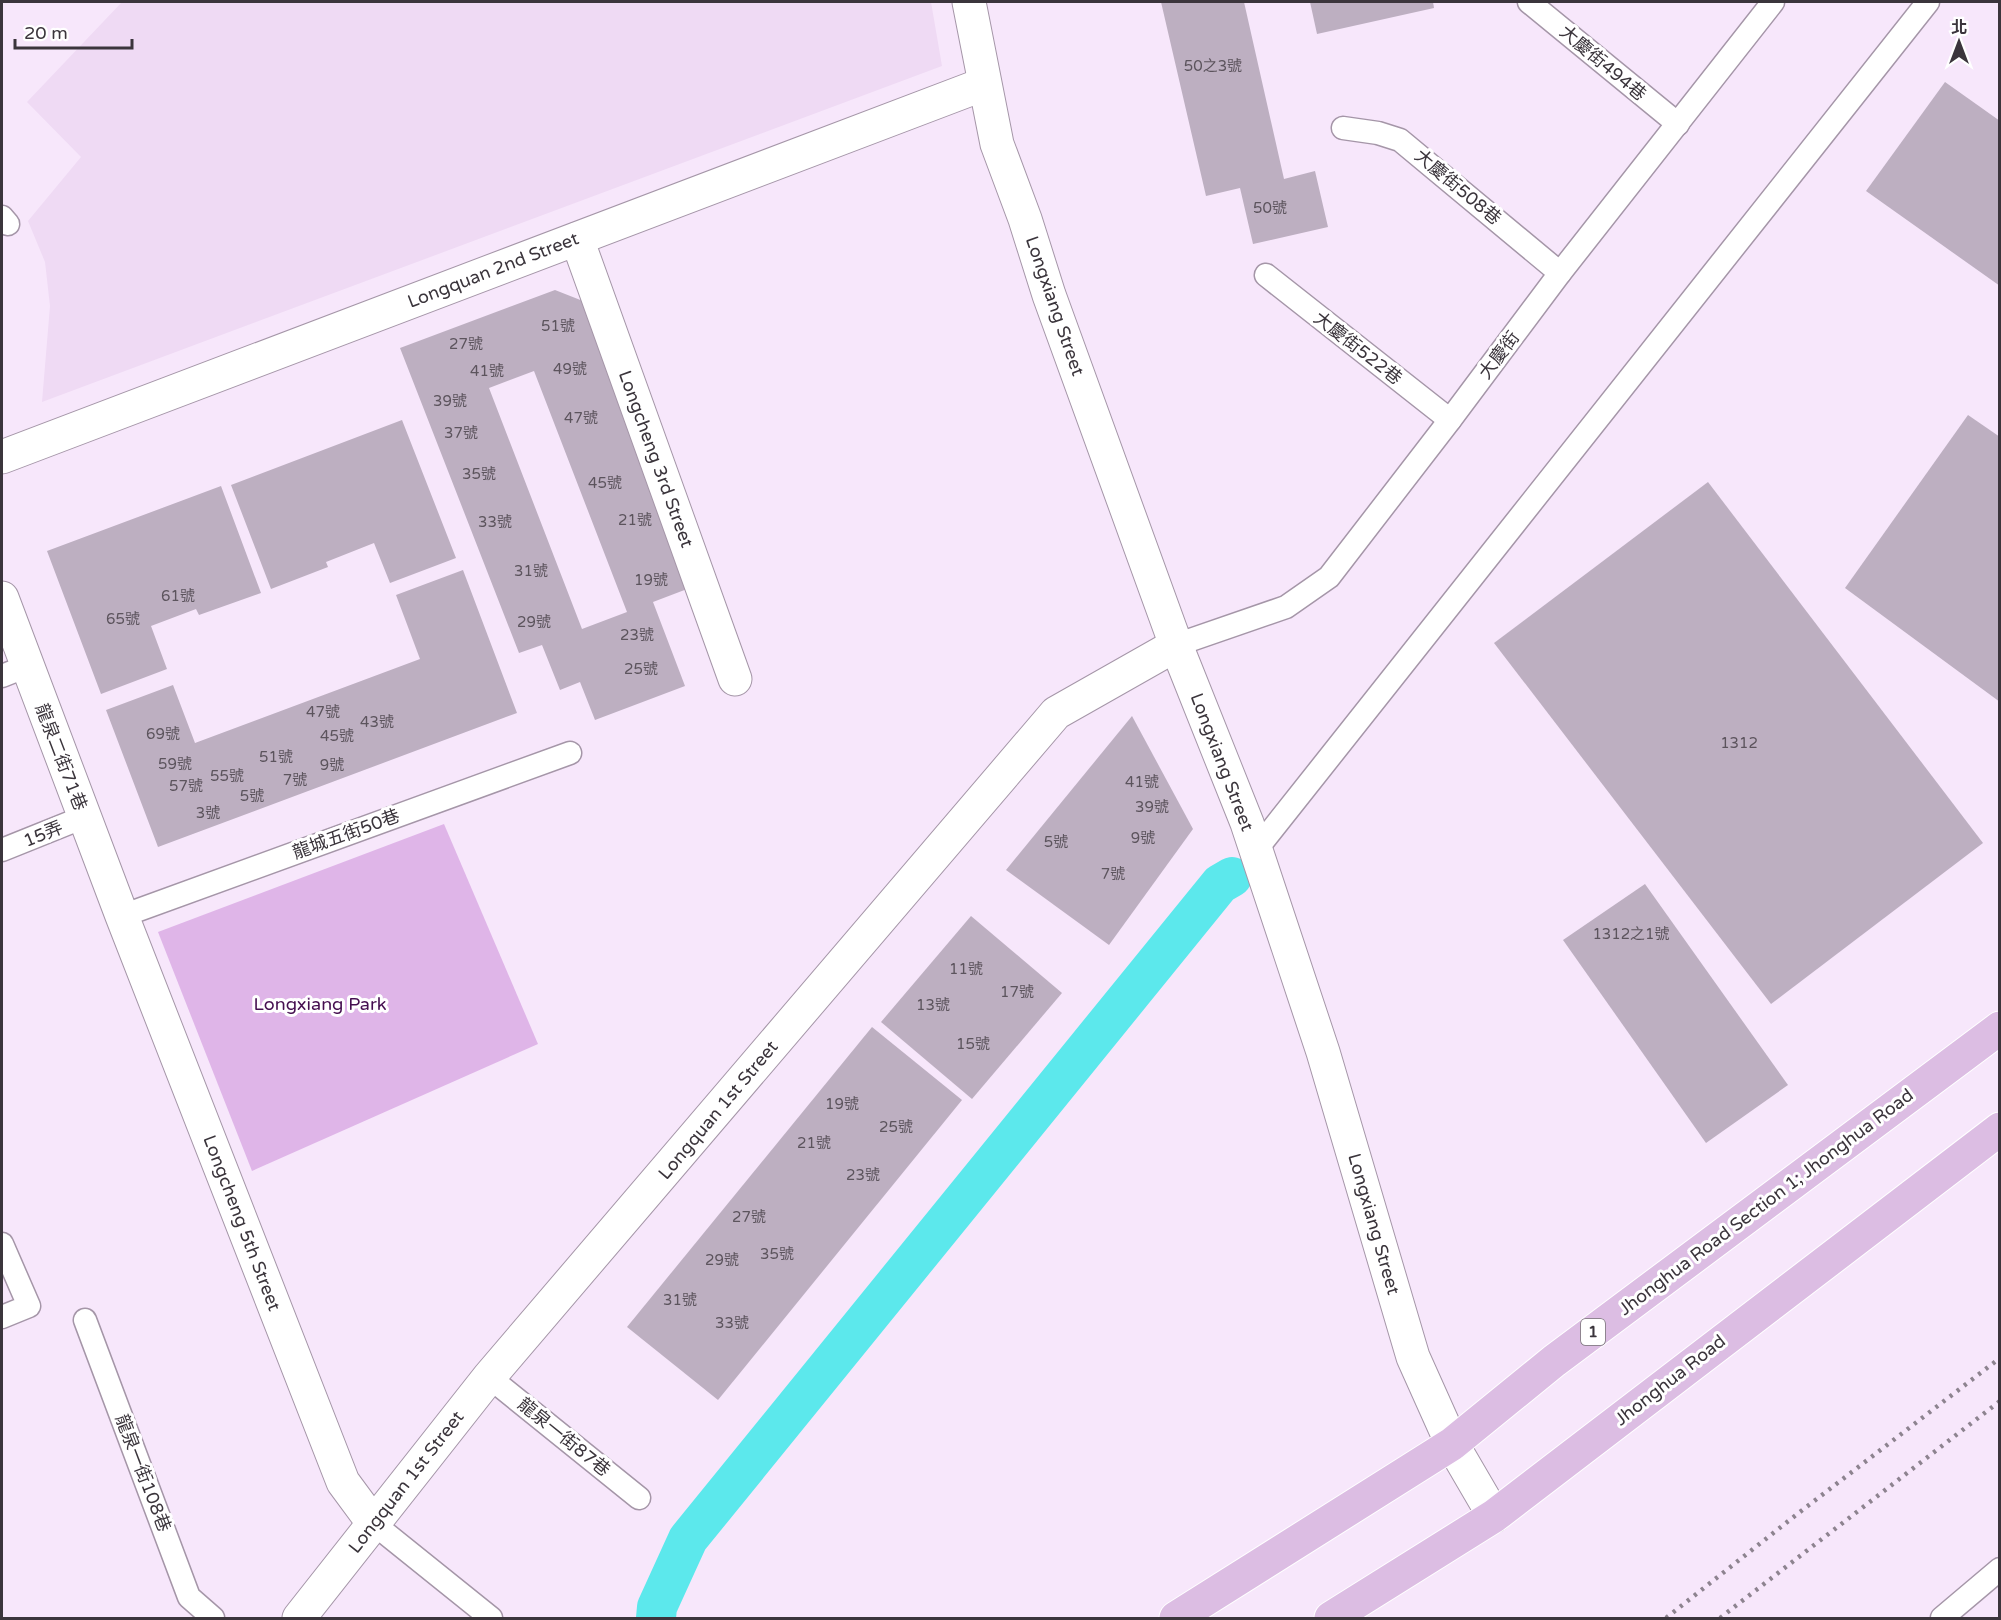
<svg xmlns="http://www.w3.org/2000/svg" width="2001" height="1620" viewBox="0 0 2001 1620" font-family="'Varela Round','Noto Sans TC',sans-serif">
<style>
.built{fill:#efdaf4}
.green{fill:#dfb5e8}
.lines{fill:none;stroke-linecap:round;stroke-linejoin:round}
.canal{stroke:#5ce8ec;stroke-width:40}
.building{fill:#bdafc1;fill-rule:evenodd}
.lane-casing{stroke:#a596a8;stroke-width:25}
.street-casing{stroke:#a596a8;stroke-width:35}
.primary-casing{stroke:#fff;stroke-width:35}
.lane{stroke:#fff;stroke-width:22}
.street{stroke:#fff;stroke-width:33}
.primary{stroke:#dcbde3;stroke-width:33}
.rail{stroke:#8d838f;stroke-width:4.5;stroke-dasharray:3 6;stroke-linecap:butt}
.labels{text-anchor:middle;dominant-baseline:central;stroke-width:6;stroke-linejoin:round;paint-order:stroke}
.number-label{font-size:15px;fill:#5c545d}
.shield{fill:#fff;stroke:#767276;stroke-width:1.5}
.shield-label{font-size:16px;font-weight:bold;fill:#3b353c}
.street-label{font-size:18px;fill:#3b353c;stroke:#fff}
.park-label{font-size:18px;fill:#450f50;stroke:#fff}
</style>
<rect width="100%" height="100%" fill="#f7e7fb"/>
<polygon class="built" points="122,2 931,2 942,66 42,402 50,306 45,262 28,221 81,157 27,102"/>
<polygon class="green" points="444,824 538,1044 252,1171 158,932"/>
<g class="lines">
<polyline class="canal" points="656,1618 657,1607 688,1539 1220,884 1232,877"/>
</g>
<g class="building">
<polygon points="1161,2 1244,2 1284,179 1315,171 1328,227 1253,244 1240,188 1206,196"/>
<polygon points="1310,2 1433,2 1434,8 1317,34"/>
<polygon points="1945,82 2000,121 2000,286 1866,191"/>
<path d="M555 290 588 303 695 586 653 602 685 686 595 720 580 682 560 690 542 645 519 653 400 348ZM534 371 627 612 582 629 489 388Z"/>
<polygon points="1968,415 2000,437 2000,702 1845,588"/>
<polygon points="402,420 456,558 390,583 374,543 326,562 328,567 271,589 231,485"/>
<polygon points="1708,482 1983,843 1771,1004 1494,643"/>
<polygon points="221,486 261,593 199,615 196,609 151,626 167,669 101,694 47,551"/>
<polygon points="463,570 517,713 158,847 106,710 173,685 195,743 420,659 396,595"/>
<polygon points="1132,716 1193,829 1109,945 1006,870"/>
<polygon points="1645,884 1788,1085 1706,1143 1563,940"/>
<polygon points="971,916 1062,993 972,1099 881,1022"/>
<polygon points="872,1027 962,1100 718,1400 627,1327"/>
</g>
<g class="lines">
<g class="lane-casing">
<g id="lane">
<polyline points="1529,2 1678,124"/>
<polyline points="1343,128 1378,133 1400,140 1560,273"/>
<polyline points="2,217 8,224"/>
<polyline points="1266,275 1450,420"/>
<polyline points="1176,645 1286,607 1329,577 1450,420 1560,273 1773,2"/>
<polyline points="2,676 27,666"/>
<polyline points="2,850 84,817"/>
<polyline points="1256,850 1928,2"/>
<polyline points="122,916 570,753"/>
<polyline points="2,1244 29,1306 2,1317"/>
<polyline points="85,1320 189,1597 213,1618"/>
<polyline points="489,1377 639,1498"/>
<polyline points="374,1524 491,1618"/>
<polyline points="1942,1618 2000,1569"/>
</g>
</g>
<g class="street-casing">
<g id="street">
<polyline points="969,2 997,144 1025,219 1049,295 1176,645 1247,823 1323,1052 1413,1357 1452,1444 1494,1516"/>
<polyline points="577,239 735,679"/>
<polyline points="2,457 984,84"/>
<polyline points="2,598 122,916 343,1482 374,1524"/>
<polyline points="299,1618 489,1377 1056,713 1176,645"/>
</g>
</g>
<g class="primary-casing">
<g id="primary">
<polyline points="1176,1618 1452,1444 1554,1361 2000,1028"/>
<polyline points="1331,1618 1494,1516 2000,1129"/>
</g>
</g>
<use href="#lane" class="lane"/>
<use href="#street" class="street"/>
<use href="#primary" class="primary"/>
<g class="rail">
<polyline points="1666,1618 1796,1515 2000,1358"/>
<polyline points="1720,1618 2000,1401"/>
</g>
</g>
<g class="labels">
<g class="number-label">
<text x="1213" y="66">50之3號</text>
<text x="1270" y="208">50號</text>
<text x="558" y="326">51號</text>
<text x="466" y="344">27號</text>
<text x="570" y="369">49號</text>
<text x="487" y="371">41號</text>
<text x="450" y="401">39號</text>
<text x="581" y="418">47號</text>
<text x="461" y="433">37號</text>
<text x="479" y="474">35號</text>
<text x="605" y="483">45號</text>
<text x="635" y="520">21號</text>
<text x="495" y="522">33號</text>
<text x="531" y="571">31號</text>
<text x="651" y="580">19號</text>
<text x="178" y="596">61號</text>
<text x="123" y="619">65號</text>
<text x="534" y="622">29號</text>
<text x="637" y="635">23號</text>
<text x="641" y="669">25號</text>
<text x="323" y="712">47號</text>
<text x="377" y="722">43號</text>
<text x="163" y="734">69號</text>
<text x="337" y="736">45號</text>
<text x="1739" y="743">1312</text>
<text x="276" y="757">51號</text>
<text x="175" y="764">59號</text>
<text x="332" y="765">9號</text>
<text x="227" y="776">55號</text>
<text x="295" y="780">7號</text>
<text x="1142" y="782">41號</text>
<text x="186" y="786">57號</text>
<text x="252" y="796">5號</text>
<text x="1152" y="807">39號</text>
<text x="208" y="813">3號</text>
<text x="1143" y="838">9號</text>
<text x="1056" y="842">5號</text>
<text x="1113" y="874">7號</text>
<text x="1631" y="934">1312之1號</text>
<text x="966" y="969">11號</text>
<text x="1017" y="992">17號</text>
<text x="933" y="1005">13號</text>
<text x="973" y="1044">15號</text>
<text x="842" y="1104">19號</text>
<text x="896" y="1127">25號</text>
<text x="814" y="1143">21號</text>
<text x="863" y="1175">23號</text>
<text x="749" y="1217">27號</text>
<text x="777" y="1254">35號</text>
<text x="722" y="1260">29號</text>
<text x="680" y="1300">31號</text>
<text x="732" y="1323">33號</text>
</g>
<rect class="shield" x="1581" y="1319" width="24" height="26" rx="4.5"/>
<g class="shield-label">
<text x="1593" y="1332">1</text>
</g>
<g class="street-label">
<text transform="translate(1603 63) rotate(40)">大慶街494巷</text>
<text transform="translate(1458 187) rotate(40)">大慶街508巷</text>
<text transform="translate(493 270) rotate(-21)">Longquan 2nd Street</text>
<text transform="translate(1055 306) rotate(71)">Longxiang Street</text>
<text transform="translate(1358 348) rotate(38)">大慶街522巷</text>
<text transform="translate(1499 355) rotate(-53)">大慶街</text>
<text transform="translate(656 459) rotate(70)">Longcheng 3rd Street</text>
<text transform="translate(61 757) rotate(69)">龍泉二街71巷</text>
<text transform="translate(1222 762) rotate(69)">Longxiang Street</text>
<text transform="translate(43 834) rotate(-22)">15弄</text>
<text transform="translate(346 834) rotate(-20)">龍城五街50巷</text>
<text transform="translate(718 1110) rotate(-50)">Longquan 1st Street</text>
<text transform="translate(1766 1202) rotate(-37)">Jhonghua Road Section 1; Jhonghua Road</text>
<text transform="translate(242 1223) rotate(69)">Longcheng 5th Street</text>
<text transform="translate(1374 1224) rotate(74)">Longxiang Street</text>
<text transform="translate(1670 1380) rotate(-38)">Jhonghua Road</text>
<text transform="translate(564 1437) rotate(39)">龍泉一街87巷</text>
<text transform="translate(143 1473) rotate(69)">龍泉一街108巷</text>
<text transform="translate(406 1482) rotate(-52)">Longquan 1st Street</text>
</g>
<g class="park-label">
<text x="320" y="1004">Longxiang Park</text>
</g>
</g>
<rect width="2001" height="1620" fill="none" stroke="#3b353c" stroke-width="6"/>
<g transform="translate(1959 42)" stroke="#ffffff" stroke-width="4.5" paint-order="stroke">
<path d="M0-4.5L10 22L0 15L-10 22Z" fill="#3b353c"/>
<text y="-9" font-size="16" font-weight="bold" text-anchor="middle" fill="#3b353c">北</text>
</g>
<path d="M15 39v9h117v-9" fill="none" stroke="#3b353c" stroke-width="3"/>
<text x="24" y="39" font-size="18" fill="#3b353c" stroke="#ffffff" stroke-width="4.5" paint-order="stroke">20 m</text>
</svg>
